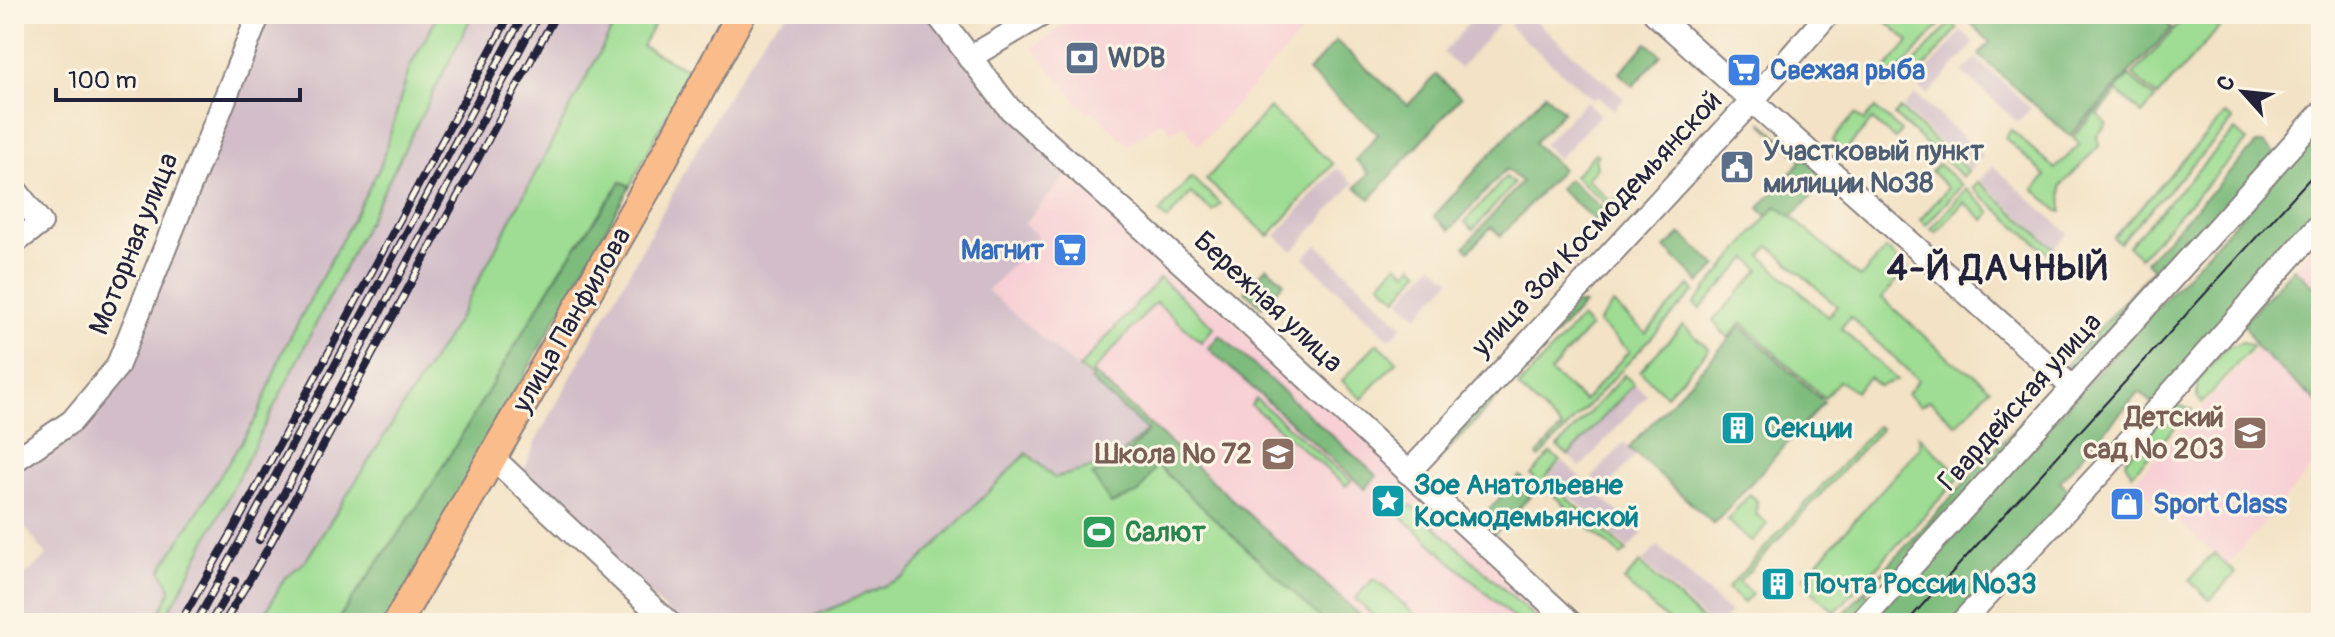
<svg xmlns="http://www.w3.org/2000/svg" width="2335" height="637" viewBox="0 0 2335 637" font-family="Pangolin,sans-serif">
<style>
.built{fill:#f7cfd4}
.industrial{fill:#d2bdc8}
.green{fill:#9edd93;stroke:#608067;stroke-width:2;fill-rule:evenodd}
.forest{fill:#7ebc7d;stroke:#506f5c;stroke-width:2}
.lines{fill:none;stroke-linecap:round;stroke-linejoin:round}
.minor-casing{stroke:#8a8280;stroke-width:26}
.major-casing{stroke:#8a8280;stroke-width:32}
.minor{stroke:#fff;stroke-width:22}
.major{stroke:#fabc8b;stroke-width:28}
.tram{stroke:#22223b;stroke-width:2}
.rail-casing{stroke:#22223b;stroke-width:8}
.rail{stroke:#fcf5e5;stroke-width:5;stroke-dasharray:15;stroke-linecap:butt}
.labels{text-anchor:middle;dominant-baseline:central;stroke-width:6;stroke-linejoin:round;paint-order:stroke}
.service-label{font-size:28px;font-weight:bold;fill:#4e5e75;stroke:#fcf5e5;text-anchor:start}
.shop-label{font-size:28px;font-weight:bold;fill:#366cbe;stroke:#fcf5e5;text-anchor:start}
.street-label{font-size:28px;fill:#22223b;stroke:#fcf5e5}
.education-label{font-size:28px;font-weight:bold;fill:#785e54;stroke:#fcf5e5;text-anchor:end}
.culture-label{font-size:28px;font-weight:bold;fill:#0d838f;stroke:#fcf5e5;text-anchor:start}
.leisure-label{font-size:28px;font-weight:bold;fill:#27864d;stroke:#fcf5e5;text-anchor:start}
.district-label{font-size:36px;font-weight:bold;letter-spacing:2px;fill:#22223b;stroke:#fcf5e5}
</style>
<rect width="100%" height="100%" fill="#fcf5e5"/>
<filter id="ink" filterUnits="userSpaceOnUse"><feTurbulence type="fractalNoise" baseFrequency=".0125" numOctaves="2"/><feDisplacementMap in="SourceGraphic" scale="16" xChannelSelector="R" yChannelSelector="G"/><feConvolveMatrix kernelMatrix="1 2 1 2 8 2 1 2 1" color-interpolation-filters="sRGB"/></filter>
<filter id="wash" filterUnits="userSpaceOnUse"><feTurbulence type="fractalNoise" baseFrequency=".006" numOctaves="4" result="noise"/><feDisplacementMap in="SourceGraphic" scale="32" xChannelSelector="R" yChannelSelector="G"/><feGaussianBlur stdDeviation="1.8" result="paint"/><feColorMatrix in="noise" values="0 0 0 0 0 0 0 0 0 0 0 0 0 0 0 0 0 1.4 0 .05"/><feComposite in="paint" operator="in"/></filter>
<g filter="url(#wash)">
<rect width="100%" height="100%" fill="#f3e2c5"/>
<g class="built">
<polygon points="1080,14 1319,14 1198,146 1184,124 1171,132 1162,121 1128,145 1093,111 1087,113 1032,48"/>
<polygon points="1071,171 1563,623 1348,623 1150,428 1088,378 988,291 1037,236 1024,225"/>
<polygon points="2321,236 2321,292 2294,268"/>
<polygon points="2257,348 2321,406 2321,457 2228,565 2133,482"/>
</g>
<g class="industrial">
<polygon points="268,14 439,14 410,66 381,165 283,353 257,417 161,570 171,589 155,623 14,623 14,585 47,556 14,513 14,470 126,369"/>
<polygon points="473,14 620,14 457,321 306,560 284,579 260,623 161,623 179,594"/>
<polygon points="788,14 931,14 1071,171 1024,224 1038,236 988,291 1088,378 1150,428 1113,462 1054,478 1026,453 904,577 803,621 804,623 679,623 523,472 536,441 721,106 767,33"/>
<polygon points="1477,14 1508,14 1460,68 1443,53"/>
<polygon points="1520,14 1528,14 1624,98 1614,110 1597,96 1594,100 1509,26"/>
<polygon points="1962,31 1975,43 1928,95 1915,84"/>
<polygon points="1976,58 2031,108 2018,122 1962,72"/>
<polygon points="1915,94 1983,156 1970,170 1903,108"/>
<polygon points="1586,101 1600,115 1558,159 1543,144"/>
<polygon points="1993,166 2068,233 2055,247 1980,180"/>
<polygon points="1337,168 1354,183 1293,251 1276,236"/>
<polygon points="1317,244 1403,326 1390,339 1304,258"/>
<polygon points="1433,264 1451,280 1417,316 1400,300"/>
<polygon points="1634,384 1647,395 1581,467 1568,456"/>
<polygon points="1624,443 1636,455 1605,489 1592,478"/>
<polygon points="1563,461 1642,534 1628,549 1549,476"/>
<polygon points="1658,546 1730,613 1721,623 1709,623 1643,562"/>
</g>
<g class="green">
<polygon points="439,14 473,14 179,594 161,623 155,623 171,590 161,570 257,417 282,353 381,165 410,66"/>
<polygon points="620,14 660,14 642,46 690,71 630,186 621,182 561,269 427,493 335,623 260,623 284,579 306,560 457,321"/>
<polygon points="1878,14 1912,14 1922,23 1930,14 1949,14 1885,87 1877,79 1909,42"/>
<polygon points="2188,14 2206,14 2220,27 2157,97 2133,75"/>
<polygon points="1951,22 1958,28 1912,82 1904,75"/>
<polygon points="2129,76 2155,99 2142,114 2118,92 2098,114 2107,124 2097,136 2099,146 2061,186 2062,212 2058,211 2034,189 2046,176 2005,138 2011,130 2055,169 2080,144 2073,137"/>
<polygon points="1269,108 1333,164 1269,236 1206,180"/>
<polygon points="1875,108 1901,131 1895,139 1872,120 1844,152 1832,141 1855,114 1864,121"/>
<polygon points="1900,109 1968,171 1963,177 1894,115"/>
<polygon points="2225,114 2233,121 2119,243 2113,238"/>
<polygon points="2235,130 2247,141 2140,257 2128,246"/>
<polygon points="1595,153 1598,155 1595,159 1597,167 1587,179 1612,203 1625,190 1637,197 1619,215 1574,176"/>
<polygon points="1938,164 1962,185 1926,225 1920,220 1948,188 1931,171"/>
<polygon points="1191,177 1221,204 1213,212 1191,193 1167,220 1159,213"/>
<polygon points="1506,177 1514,184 1473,230 1465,222"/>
<polygon points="1979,182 2054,248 2049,254 1973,188"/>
<polygon points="1966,189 1991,212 1984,220 1964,202 1936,233 1931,229"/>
<path d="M1776 206 1792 217 1860 278 1886 249 1908 268 1882 298 1952 361 1974 374 1990 388 1957 425 1929 400 1920 406 1907 394 1918 380 1850 317 1841 328 1897 380 1879 386 1869 377 1856 391 1839 381 1824 398 1742 323 1728 338 1713 321 1760 270 1748 258 1700 309 1694 304ZM1770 246 1837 306 1828 317 1761 256Z"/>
<polygon points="1397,264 1407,272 1413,265 1420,271 1397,298 1380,283"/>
<polygon points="1160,278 1214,327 1201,342 1156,302 1089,376 1079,368"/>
<polygon points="1690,285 1695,291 1539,458 1537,455 1562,428 1518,387 1581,318 1590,327 1550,372 1584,401 1629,351 1598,323 1613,304 1646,333"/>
<polygon points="1683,325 1709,349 1666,395 1640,371"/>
<polygon points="2243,342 2253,346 2202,403 2197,397 2197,381 2227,347"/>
<polygon points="1377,343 1397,361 1362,399 1342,381"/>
<polygon points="1624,375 1634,384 1568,456 1558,447"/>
<polygon points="1256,399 1351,481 1346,486 1251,405"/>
<polygon points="2176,405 2192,409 2132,474 2125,461 2168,407"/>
<polygon points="1877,426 1881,429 1739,582 1752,594 1744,603 1727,589"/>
<polygon points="1150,428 1348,623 803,621 904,577 1027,453 1054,478 1113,462"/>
<polygon points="1919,436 1961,476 1835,612 1813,592 1804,577 1920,447"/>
<polygon points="1551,453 1560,461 1545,478 1627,551 1621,556 1531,475"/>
<polygon points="1750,494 1757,501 1756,514 1768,524 1752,542 1727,520"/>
<polygon points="1411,505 1541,623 1519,623 1402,517"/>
<polygon points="2214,553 2235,573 2210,600 2189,580"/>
<polygon points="1640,563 1705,623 1670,623 1624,581"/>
<polygon points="1374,578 1424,623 1381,623 1355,599"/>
</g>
<g class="forest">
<polygon points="1967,14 2158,14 2172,28 2070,136 1979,55 1990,42 1968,20"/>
<polygon points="1336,41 1408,105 1436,75 1461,97 1370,199 1356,187 1369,173 1356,160 1378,134 1308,72"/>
<polygon points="1647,43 1661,55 1633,86 1619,73"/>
<polygon points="1545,94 1563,111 1534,143 1562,169 1501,236 1491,227 1469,251 1465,246 1522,182 1506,169 1450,230 1434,216"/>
<polygon points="1761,122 1904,243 1898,250 1825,182 1792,217 1776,206 1767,216 1759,208 1802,160"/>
<polygon points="2321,128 2321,213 2155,406 2139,392 2060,481 2073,495 1954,623 1869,623"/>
<polygon points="2263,143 2276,155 2082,367 2065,366 2153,269 2146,261 2256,144"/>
<polygon points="1568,179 1609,214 1600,225 1559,189"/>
<polygon points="621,182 630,186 386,623 341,623 337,621 427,493 561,269"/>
<polygon points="1681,234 1717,266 1700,283 1665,248"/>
<polygon points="1267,267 1284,282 1262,307 1245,291"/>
<polygon points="2294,268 2321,292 2321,340 2316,354 2321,358 2321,406 2257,348 2243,322"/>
<polygon points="1572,304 1584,304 1431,469 1430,458"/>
<polygon points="1741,326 1824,402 1714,524 1629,448"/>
<polygon points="1220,335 1377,476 1365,489 1208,348"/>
<polygon points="1094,374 1364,619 1368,623 1326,623 1157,465 1139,493 1111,504 1092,475 1118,465 1148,431 1090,380"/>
<polygon points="2042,399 2050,406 1895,577 1885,570 1865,592 1872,599 1851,623 1835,623"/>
<polygon points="1520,476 1536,490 1492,537 1477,523"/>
</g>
</g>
<g filter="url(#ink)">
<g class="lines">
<g class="minor-casing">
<g id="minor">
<polyline points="937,14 1009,108 1236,312 1571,623"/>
<polyline points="1655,14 2073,388"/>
<polyline points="969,58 1043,14"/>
<polyline points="14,188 41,223 14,243"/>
<polyline points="493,458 669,623"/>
<polyline points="14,461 72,421 117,367 259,14"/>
<polyline points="1408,473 1753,100 1828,14"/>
<polyline points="1860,623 2321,113"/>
<polyline points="1961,623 2105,468 2321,223"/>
</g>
</g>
<g class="major-casing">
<polyline id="major" points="397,623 654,176 741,14"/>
</g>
<use href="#minor" class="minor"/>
<use href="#major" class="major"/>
<polyline class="tram" points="1906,623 2321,166"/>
<g class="rail-casing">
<g id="rail">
<polyline points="259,540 539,14"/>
<polyline points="180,623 234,529 510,14"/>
<polyline points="196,623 524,14"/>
<polyline points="210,623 235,581"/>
<polyline points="224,623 268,548 556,14"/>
</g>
</g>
<use href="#rail" class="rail"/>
</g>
</g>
<defs>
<g id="bank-square" transform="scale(1.8)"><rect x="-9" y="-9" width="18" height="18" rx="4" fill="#5c6f8a" stroke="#fcf5e5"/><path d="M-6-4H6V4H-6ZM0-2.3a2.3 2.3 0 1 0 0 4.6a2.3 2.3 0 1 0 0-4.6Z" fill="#fff"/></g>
<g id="supermarket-square" transform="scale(1.8)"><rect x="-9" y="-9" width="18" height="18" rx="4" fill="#3f7fe0" stroke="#fcf5e5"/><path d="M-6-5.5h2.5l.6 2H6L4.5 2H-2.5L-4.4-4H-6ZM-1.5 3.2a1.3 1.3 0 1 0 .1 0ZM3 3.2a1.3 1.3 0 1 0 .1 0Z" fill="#fff"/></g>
<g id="civic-square" transform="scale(1.8)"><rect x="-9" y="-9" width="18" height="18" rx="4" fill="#5c6f8a" stroke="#fcf5e5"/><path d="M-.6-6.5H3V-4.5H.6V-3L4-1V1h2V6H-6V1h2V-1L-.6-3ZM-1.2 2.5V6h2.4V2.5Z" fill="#fff"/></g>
<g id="building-square" transform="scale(1.8)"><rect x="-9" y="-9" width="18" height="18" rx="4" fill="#0f9aa8" stroke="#fcf5e5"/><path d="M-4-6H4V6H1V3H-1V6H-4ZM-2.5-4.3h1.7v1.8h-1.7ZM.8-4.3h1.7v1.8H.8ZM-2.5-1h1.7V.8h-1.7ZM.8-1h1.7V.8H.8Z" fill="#fff"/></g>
<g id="school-square" transform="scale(1.8)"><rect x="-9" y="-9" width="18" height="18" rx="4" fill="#8d6e63" stroke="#fcf5e5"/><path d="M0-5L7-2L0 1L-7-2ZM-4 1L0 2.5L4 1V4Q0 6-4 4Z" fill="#fff"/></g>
<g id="sight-square" transform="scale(1.8)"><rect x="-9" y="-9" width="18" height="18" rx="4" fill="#0f9aa8" stroke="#fcf5e5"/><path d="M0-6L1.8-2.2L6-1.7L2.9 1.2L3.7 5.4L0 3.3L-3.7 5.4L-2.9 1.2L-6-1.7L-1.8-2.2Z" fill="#fff"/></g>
<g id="shop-square" transform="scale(1.8)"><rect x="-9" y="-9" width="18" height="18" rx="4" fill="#3f7fe0" stroke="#fcf5e5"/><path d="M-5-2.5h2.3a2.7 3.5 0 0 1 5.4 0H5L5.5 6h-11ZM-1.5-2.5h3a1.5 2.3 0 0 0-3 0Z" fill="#fff"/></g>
<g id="stadium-square" transform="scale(1.8)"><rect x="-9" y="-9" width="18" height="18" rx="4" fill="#2e9e5b" stroke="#fcf5e5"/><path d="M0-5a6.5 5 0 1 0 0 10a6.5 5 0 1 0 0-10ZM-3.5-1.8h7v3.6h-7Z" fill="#fff"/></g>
</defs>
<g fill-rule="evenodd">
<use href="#bank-square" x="1082" y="58"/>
<use href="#supermarket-square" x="1744" y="70"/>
<use href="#civic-square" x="1737" y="167"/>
<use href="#supermarket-square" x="1070" y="250"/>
<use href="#building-square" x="1738" y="428"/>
<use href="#school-square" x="2250" y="433"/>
<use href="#school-square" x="1278" y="454"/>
<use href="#sight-square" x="1388" y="501"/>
<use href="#shop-square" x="2127" y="504"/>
<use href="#stadium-square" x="1099" y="532"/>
<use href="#building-square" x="1778" y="584"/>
</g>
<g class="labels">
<g class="service-label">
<text x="1108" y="58">WDB</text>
<text x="1763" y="151">Участковый пункт<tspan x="1763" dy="32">милиции №38</tspan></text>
</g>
<g class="shop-label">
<text x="1770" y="70">Свежая рыба</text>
<text x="1044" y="250" text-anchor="end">Магнит</text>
<text x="2153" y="504">Sport Class</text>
</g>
<g class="street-label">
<text transform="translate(1597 224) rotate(-47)">улица Зои Космодемьянской</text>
<text transform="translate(134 244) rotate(-68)">Моторная улица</text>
<text transform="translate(1268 302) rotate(43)">Бережная улица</text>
<text transform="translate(572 320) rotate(-60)">улица Панфилова</text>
<text transform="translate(2020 402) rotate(-48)">Гвардейская улица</text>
</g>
<g class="education-label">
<text x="2224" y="417">Детский<tspan x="2224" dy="32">сад № 203</tspan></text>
<text x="1252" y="454">Школа № 72</text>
</g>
<g class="culture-label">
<text x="1764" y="428">Секции</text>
<text x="1414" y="485">Зое Анатольевне<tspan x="1414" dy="32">Космодемьянской</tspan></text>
<text x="1804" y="584">Почта России №33</text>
</g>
<g class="leisure-label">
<text x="1125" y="532">Салют</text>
</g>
<g class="district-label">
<text x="1998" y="268">4-Й ДАЧНЫЙ</text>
</g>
</g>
<rect width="2335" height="637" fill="none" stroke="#fcf5e5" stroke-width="48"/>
<g transform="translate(2243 92) rotate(297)" stroke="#fcf5e5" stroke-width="6" paint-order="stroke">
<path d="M0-6L14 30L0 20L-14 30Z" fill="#22223b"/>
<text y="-12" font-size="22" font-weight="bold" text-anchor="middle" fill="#22223b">С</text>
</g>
<path d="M56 88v12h244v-12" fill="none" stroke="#22223b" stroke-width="4"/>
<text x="68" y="88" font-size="24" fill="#22223b" stroke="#fcf5e5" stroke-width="6" paint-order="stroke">100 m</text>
</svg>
